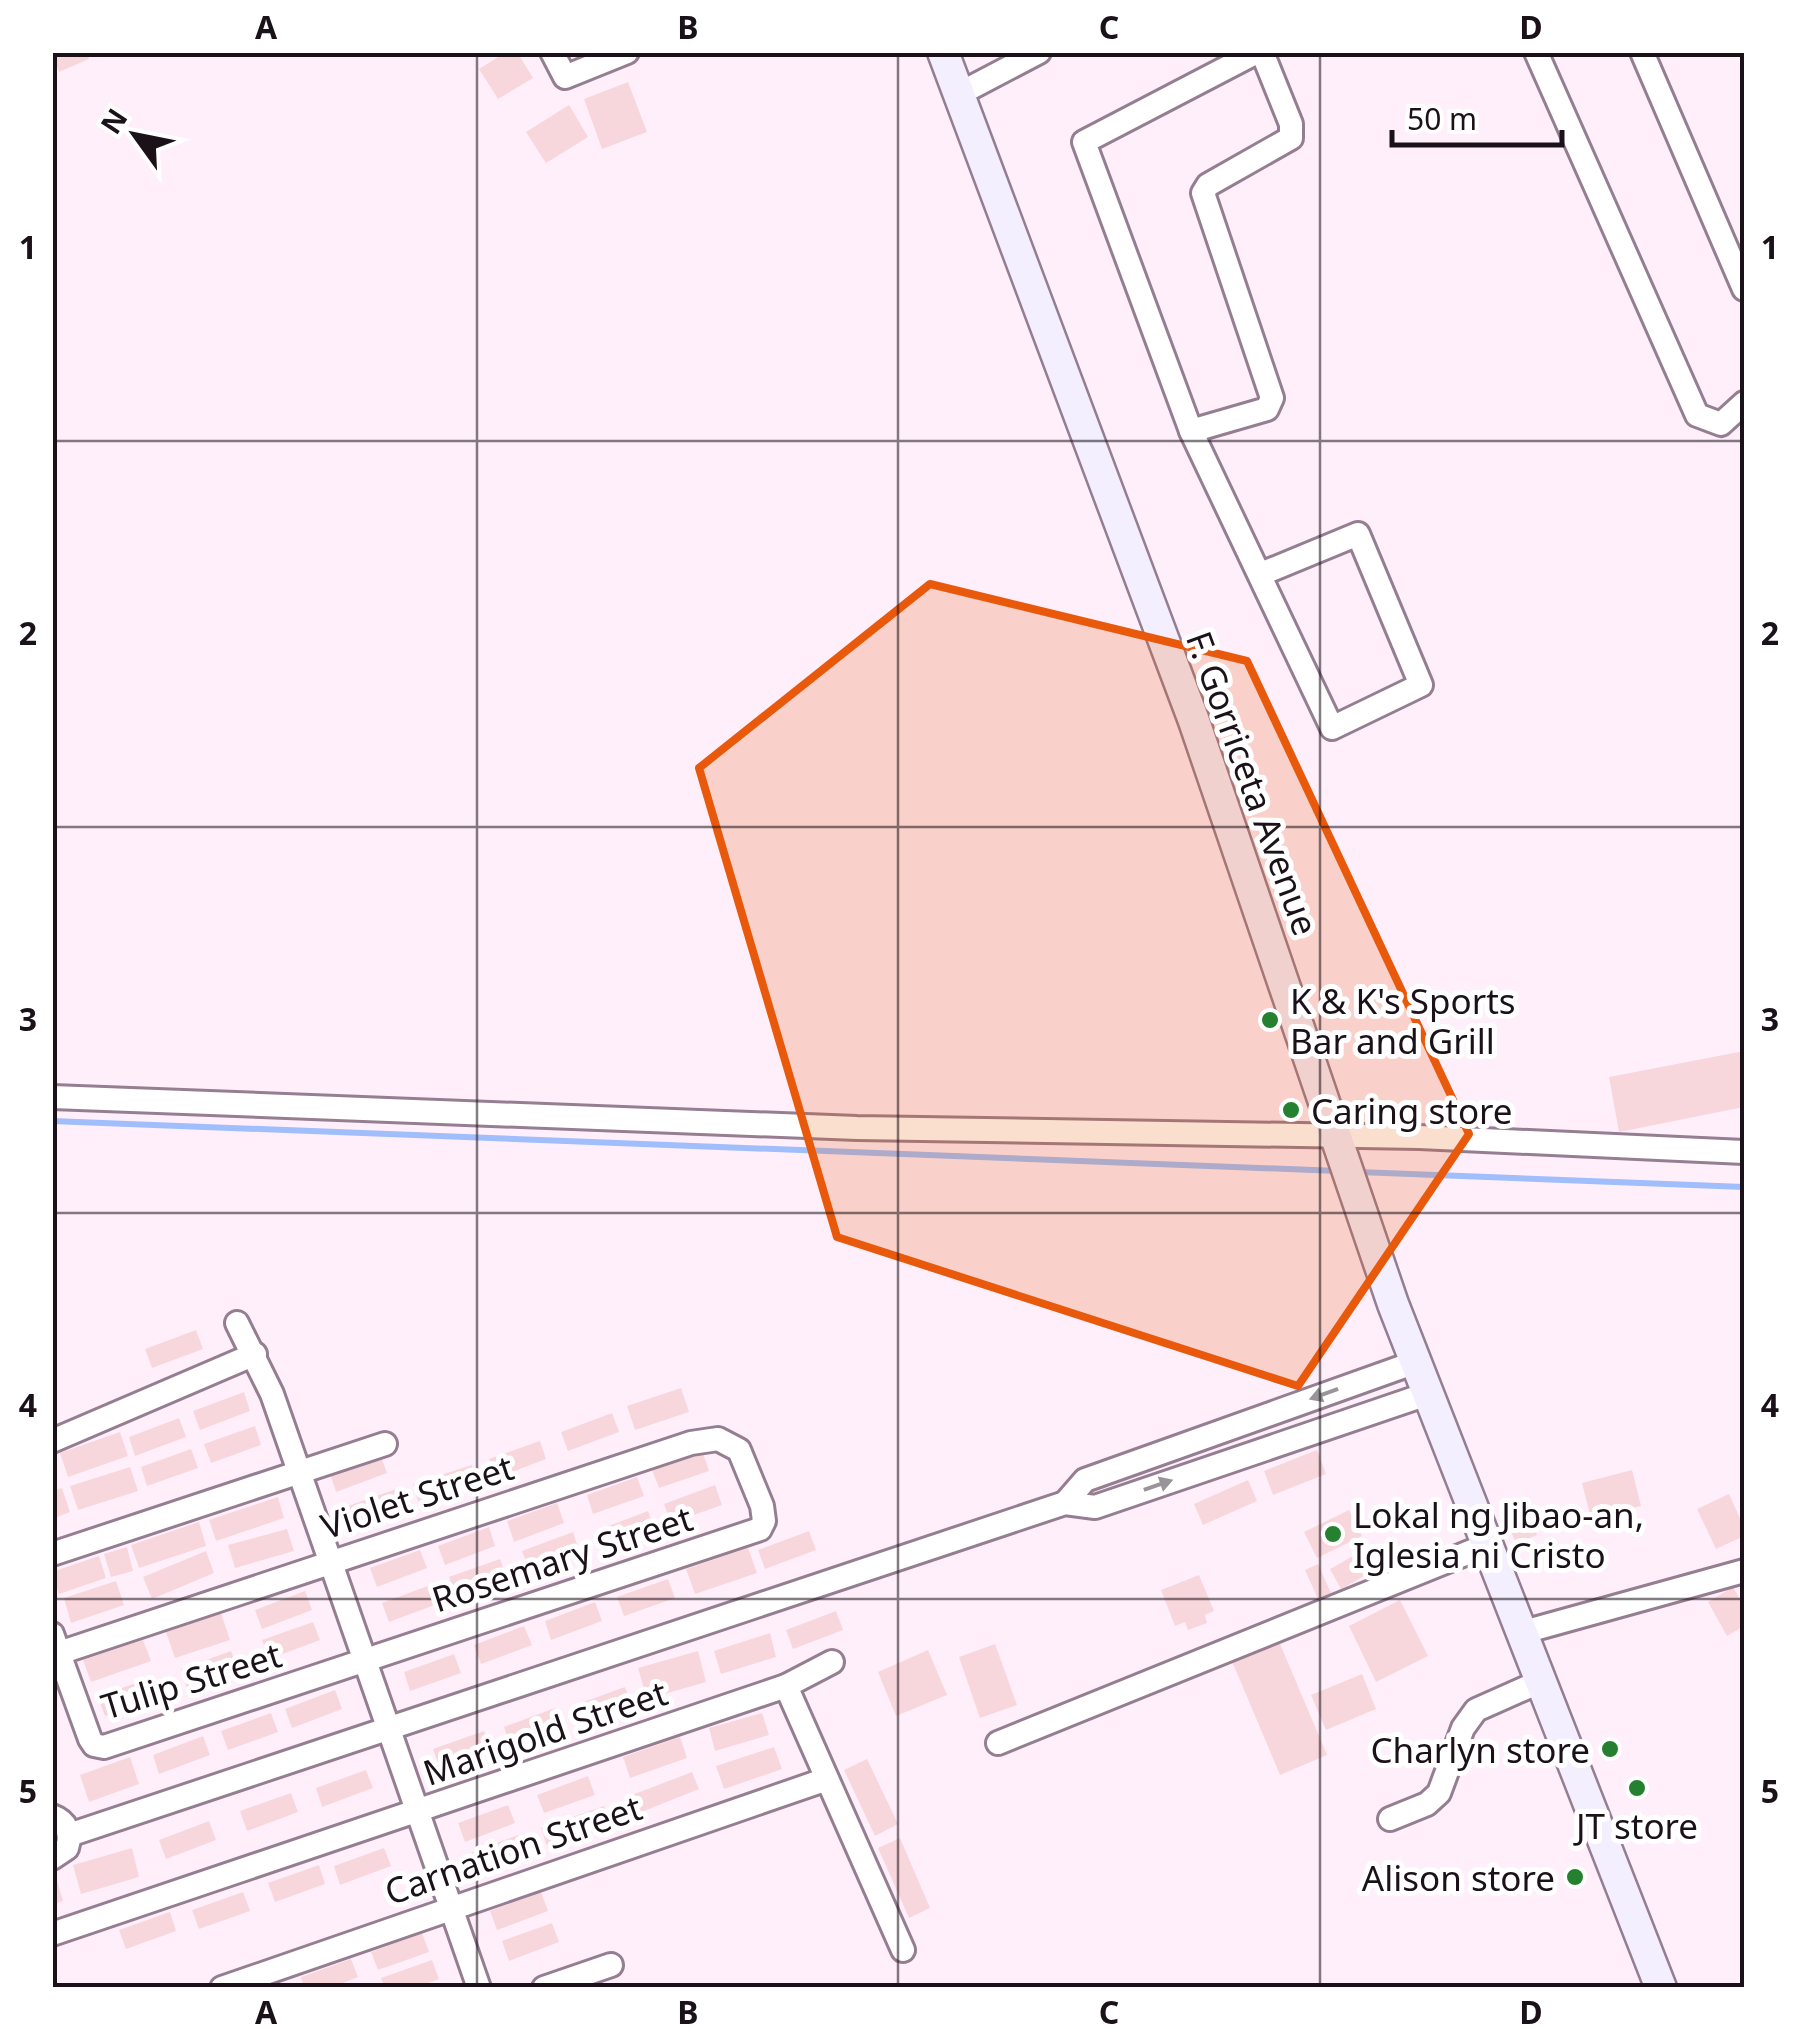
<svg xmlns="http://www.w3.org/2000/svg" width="1797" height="2040" viewBox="0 0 1797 2040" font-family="'Noto Sans',sans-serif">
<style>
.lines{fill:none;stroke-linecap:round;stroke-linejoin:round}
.stream{stroke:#9fbefb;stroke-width:6}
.building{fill:#f8d7dc}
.minor-casing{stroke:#957e91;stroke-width:28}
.secondary-casing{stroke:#957e91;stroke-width:35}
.minor{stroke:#fff;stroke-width:22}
.secondary{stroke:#f4efff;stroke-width:30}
.oneway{fill:#989498}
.marked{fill:#e8590c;fill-opacity:0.2;stroke:#e8590c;stroke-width:8;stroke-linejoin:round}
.grid{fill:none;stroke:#1b1219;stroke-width:2.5;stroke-opacity:0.55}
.poi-dot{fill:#25802f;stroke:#fff;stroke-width:4}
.labels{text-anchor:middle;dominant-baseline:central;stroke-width:10;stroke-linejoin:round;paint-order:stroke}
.street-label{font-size:35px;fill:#1b1219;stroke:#fff}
.poi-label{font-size:35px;fill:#1b1219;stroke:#fff;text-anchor:start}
.neatline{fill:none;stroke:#1b1219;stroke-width:4}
.grid-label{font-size:32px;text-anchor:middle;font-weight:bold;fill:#1b1219}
</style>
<rect width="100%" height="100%" fill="#ffeffb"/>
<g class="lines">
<g class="stream">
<polyline points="52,1121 1338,1171"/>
<polyline points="1359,1172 1744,1187"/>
</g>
</g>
<g class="building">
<polygon points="52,52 87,52 89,59 59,72 56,64 52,65"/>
<polygon points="506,52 517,52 533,78 498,99 479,69"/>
<polygon points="628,82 647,132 602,149 584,99"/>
<polygon points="569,105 588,137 546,163 526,132"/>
<polygon points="1744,1051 1744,1107 1619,1132 1609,1077"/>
<polygon points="196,1330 203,1349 152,1368 145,1349"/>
<polygon points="681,1388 689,1412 635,1430 627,1406"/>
<polygon points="244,1392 250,1411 200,1430 193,1411"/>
<polygon points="612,1413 619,1432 568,1451 561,1432"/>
<polygon points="179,1418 186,1437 135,1456 129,1437"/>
<polygon points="255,1426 261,1445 211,1463 204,1444"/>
<polygon points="120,1432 128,1456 68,1477 60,1453"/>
<polygon points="540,1441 546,1459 496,1478 489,1459"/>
<polygon points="191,1449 198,1468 147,1486 141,1467"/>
<polygon points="702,1450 709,1471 659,1488 651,1467"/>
<polygon points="1317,1450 1326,1474 1273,1495 1264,1471"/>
<polygon points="380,1454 387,1473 336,1492 330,1473"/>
<polygon points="472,1465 478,1485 419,1504 413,1484"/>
<polygon points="130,1467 138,1491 78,1510 70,1486"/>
<polygon points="1632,1470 1641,1506 1591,1519 1582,1483"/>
<polygon points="637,1477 644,1496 593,1514 587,1495"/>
<polygon points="1248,1480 1257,1501 1203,1525 1194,1504"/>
<polygon points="715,1485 722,1505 671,1523 664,1504"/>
<polygon points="62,1488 70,1512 52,1519 52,1491"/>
<polygon points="399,1488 406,1507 355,1525 348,1506"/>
<polygon points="1729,1494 1744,1527 1744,1536 1716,1549 1697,1509"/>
<polygon points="278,1497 284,1518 216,1541 209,1520"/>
<polygon points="1523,1499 1537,1535 1516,1544 1502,1507"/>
<polygon points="557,1503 564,1523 514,1542 507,1521"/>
<polygon points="1349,1510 1362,1536 1317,1558 1304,1532"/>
<polygon points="648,1511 655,1530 604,1548 598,1530"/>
<polygon points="199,1522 206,1546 139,1568 131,1545"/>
<polygon points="489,1527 495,1546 445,1565 438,1546"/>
<polygon points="287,1529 294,1551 235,1568 228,1545"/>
<polygon points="809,1531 816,1550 765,1569 758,1550"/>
<polygon points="573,1532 579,1551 529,1570 522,1551"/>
<polygon points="127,1547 133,1571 111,1577 104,1554"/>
<polygon points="748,1548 757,1573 695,1594 686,1569"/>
<polygon points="420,1550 427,1568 377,1587 370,1568"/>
<polygon points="206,1551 214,1573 152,1599 143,1577"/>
<polygon points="99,1556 106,1578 59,1594 52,1572"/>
<polygon points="1353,1556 1364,1576 1341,1589 1330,1569"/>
<polygon points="500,1559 506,1577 456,1596 449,1577"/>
<polygon points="1318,1564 1331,1593 1318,1599 1305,1570"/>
<polygon points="1199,1575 1214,1611 1205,1615 1207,1623 1188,1630 1185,1622 1175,1626 1161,1590"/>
<polygon points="668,1579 675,1598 624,1616 617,1597"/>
<polygon points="116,1581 124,1605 71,1623 64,1598"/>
<polygon points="433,1584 440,1603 389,1622 382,1603"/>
<polygon points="1733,1587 1744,1606 1744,1626 1727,1636 1708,1602"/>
<polygon points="305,1591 312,1610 262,1629 255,1610"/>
<polygon points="1400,1600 1428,1656 1376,1682 1349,1626"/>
<polygon points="595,1602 602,1621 551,1640 545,1621"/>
<polygon points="836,1611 843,1630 793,1649 786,1630"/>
<polygon points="221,1613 230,1640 175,1658 166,1632"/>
<polygon points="313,1622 320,1640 269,1659 262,1640"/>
<polygon points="524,1626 532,1645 481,1664 474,1645"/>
<polygon points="770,1633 776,1657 721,1674 714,1651"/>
<polygon points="1278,1639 1327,1755 1280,1775 1231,1659"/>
<polygon points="143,1640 151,1661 91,1682 83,1660"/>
<polygon points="995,1644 1017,1705 980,1718 959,1657"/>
<polygon points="928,1650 947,1695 896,1716 878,1672"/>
<polygon points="231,1651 238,1669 187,1688 181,1669"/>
<polygon points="698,1651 706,1682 647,1699 638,1668"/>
<polygon points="454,1654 461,1673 410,1691 404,1672"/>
<polygon points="1362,1674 1376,1709 1326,1730 1311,1695"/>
<polygon points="149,1678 155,1697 105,1716 98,1697"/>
<polygon points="625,1687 632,1705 582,1724 575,1705"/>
<polygon points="335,1690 342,1709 292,1728 285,1709"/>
<polygon points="555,1708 562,1727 511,1746 504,1727"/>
<polygon points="271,1713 278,1732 228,1750 221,1731"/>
<polygon points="762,1713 769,1735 715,1751 709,1728"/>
<polygon points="484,1731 491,1750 440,1768 433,1749"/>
<polygon points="203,1736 210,1755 159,1774 153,1755"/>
<polygon points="680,1737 687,1758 630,1778 623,1757"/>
<polygon points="774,1747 782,1769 724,1789 716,1766"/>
<polygon points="130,1757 139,1784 89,1802 80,1775"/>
<polygon points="867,1759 898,1824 875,1836 844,1770"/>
<polygon points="366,1770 373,1788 322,1807 316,1788"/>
<polygon points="692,1772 699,1789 639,1813 632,1795"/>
<polygon points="588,1776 595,1795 544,1813 537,1795"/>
<polygon points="291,1793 298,1812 247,1831 240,1811"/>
<polygon points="508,1805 515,1823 465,1842 458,1823"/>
<polygon points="604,1806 611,1827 548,1849 541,1828"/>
<polygon points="209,1821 216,1840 166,1859 159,1840"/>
<polygon points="518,1835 525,1854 474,1873 468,1854"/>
<polygon points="900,1838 930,1908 909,1918 878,1848"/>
<polygon points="132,1848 139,1877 81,1894 73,1865"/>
<polygon points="384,1848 391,1866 340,1885 334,1866"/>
<polygon points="319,1865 325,1884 275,1902 268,1883"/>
<polygon points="56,1877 63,1901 52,1905 52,1878"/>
<polygon points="243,1892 250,1911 199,1929 192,1910"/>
<polygon points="541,1892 548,1911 497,1930 490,1911"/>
<polygon points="170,1912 176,1931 126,1949 119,1930"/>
<polygon points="552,1923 559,1942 509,1961 502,1941"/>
<polygon points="422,1933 429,1952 378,1970 371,1952"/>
<polygon points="351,1959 358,1977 330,1988 304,1988 301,1977"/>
<polygon points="432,1960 439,1979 415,1988 385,1988 381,1978"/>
</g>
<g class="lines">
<g class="minor-casing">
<g id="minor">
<polyline points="552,52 565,77 627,52"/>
<polyline points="1257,52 1084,142 1191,431 1332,728 1421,685 1358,534 1261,574"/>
<polyline points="1536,52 1697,415 1721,424 1744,403"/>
<polyline points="1642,52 1744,289"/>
<polyline points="959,94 1039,52"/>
<polyline points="1191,431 1267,409 1272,398 1203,193 1208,185 1291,138 1291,124 1262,52"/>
<polyline points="52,1097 857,1128 1419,1137 1744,1152"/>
<polyline points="237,1323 272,1394 479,1988"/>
<polyline points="52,1441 255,1354"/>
<polyline points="1065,1503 1085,1480 1416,1362"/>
<polyline points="52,1554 385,1444"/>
<polyline points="1520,1633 1744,1571"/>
<polyline points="52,1634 90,1739 94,1745 104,1747 760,1529 764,1521 762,1506 739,1450 718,1439 691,1443 59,1653"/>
<polyline points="786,1686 832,1662"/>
<polyline points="998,1743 1487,1545"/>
<path d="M52 1816C66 1821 72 1833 67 1848L52 1858"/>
<polyline points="1390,1819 1427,1804 1439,1793 1463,1728 1476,1710 1539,1682"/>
<polyline points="69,1835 1065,1503 1095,1507 1430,1393"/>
<polyline points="52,1934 786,1686 903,1950"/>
<polyline points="222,1988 827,1779"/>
<polyline points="544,1988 611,1965"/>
</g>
</g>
<g class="secondary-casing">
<polyline id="secondary" points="943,52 1194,721 1393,1304 1661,1988"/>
</g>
<use href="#minor" class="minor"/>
<use href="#secondary" class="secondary"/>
</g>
<defs><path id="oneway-solid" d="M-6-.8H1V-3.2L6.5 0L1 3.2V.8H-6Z" transform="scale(2.5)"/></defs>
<g class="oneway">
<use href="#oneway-solid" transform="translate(1324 1394) rotate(160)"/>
<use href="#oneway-solid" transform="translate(1158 1485) rotate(-19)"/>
</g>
<path class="marked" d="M930 584 1247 661 1469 1134 1298 1386 837 1237 699 768Z"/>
<path class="grid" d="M477 52V1988M898 52V1988M1320 52V1988M52 441H1744M52 827H1744M52 1213H1744M52 1599H1744"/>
<g class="poi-dot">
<circle cx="1270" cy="1020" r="10"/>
<circle cx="1291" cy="1110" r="10"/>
<circle cx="1333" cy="1534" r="10"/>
<circle cx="1610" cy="1749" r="10"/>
<circle cx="1637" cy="1788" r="10"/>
<circle cx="1575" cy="1877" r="10"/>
</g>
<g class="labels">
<g class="street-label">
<text transform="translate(1253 783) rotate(70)">F. Gorriceta Avenue</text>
<text transform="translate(417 1496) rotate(-18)">Violet Street</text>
<text transform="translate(562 1558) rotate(-18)">Rosemary Street</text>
<text transform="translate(191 1680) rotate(-17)">Tulip Street</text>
<text transform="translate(545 1732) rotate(-19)">Marigold Street</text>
<text transform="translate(513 1849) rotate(-19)">Carnation Street</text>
</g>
<g class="poi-label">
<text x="1290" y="1000">K &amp; K's Sports<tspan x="1290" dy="40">Bar and Grill</tspan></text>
<text x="1311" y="1110">Caring store</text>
<text x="1353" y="1514">Lokal ng Jibao-an,<tspan x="1353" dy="40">Iglesia ni Cristo</tspan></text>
<text x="1590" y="1749" text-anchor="end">Charlyn store</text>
<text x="1637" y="1825" text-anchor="middle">JT store</text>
<text x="1555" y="1877" text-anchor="end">Alison store</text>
</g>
</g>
<rect width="1797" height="2040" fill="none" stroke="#ffffff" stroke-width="110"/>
<g transform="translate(135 135) rotate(303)" stroke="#ffffff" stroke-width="8" paint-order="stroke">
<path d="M0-8L18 38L0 25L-18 38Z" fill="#1b1219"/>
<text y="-15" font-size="28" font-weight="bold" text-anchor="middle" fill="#1b1219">N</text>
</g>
<path d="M1392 130v15h170v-15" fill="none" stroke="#1b1219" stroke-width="5"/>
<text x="1407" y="130" font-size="30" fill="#1b1219" stroke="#ffffff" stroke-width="8" paint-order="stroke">50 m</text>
<rect x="55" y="55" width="1687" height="1930" class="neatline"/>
<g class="grid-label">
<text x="266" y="39">A</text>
<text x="688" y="39">B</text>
<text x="1109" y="39">C</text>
<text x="1531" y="39">D</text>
<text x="28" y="259">1</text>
<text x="1770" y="259">1</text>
<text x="28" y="645">2</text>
<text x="1770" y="645">2</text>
<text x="28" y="1031">3</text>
<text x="1770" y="1031">3</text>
<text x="28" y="1417">4</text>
<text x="1770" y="1417">4</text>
<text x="28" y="1803">5</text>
<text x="1770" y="1803">5</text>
<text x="266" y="2024">A</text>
<text x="688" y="2024">B</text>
<text x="1109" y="2024">C</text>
<text x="1531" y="2024">D</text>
</g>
</svg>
